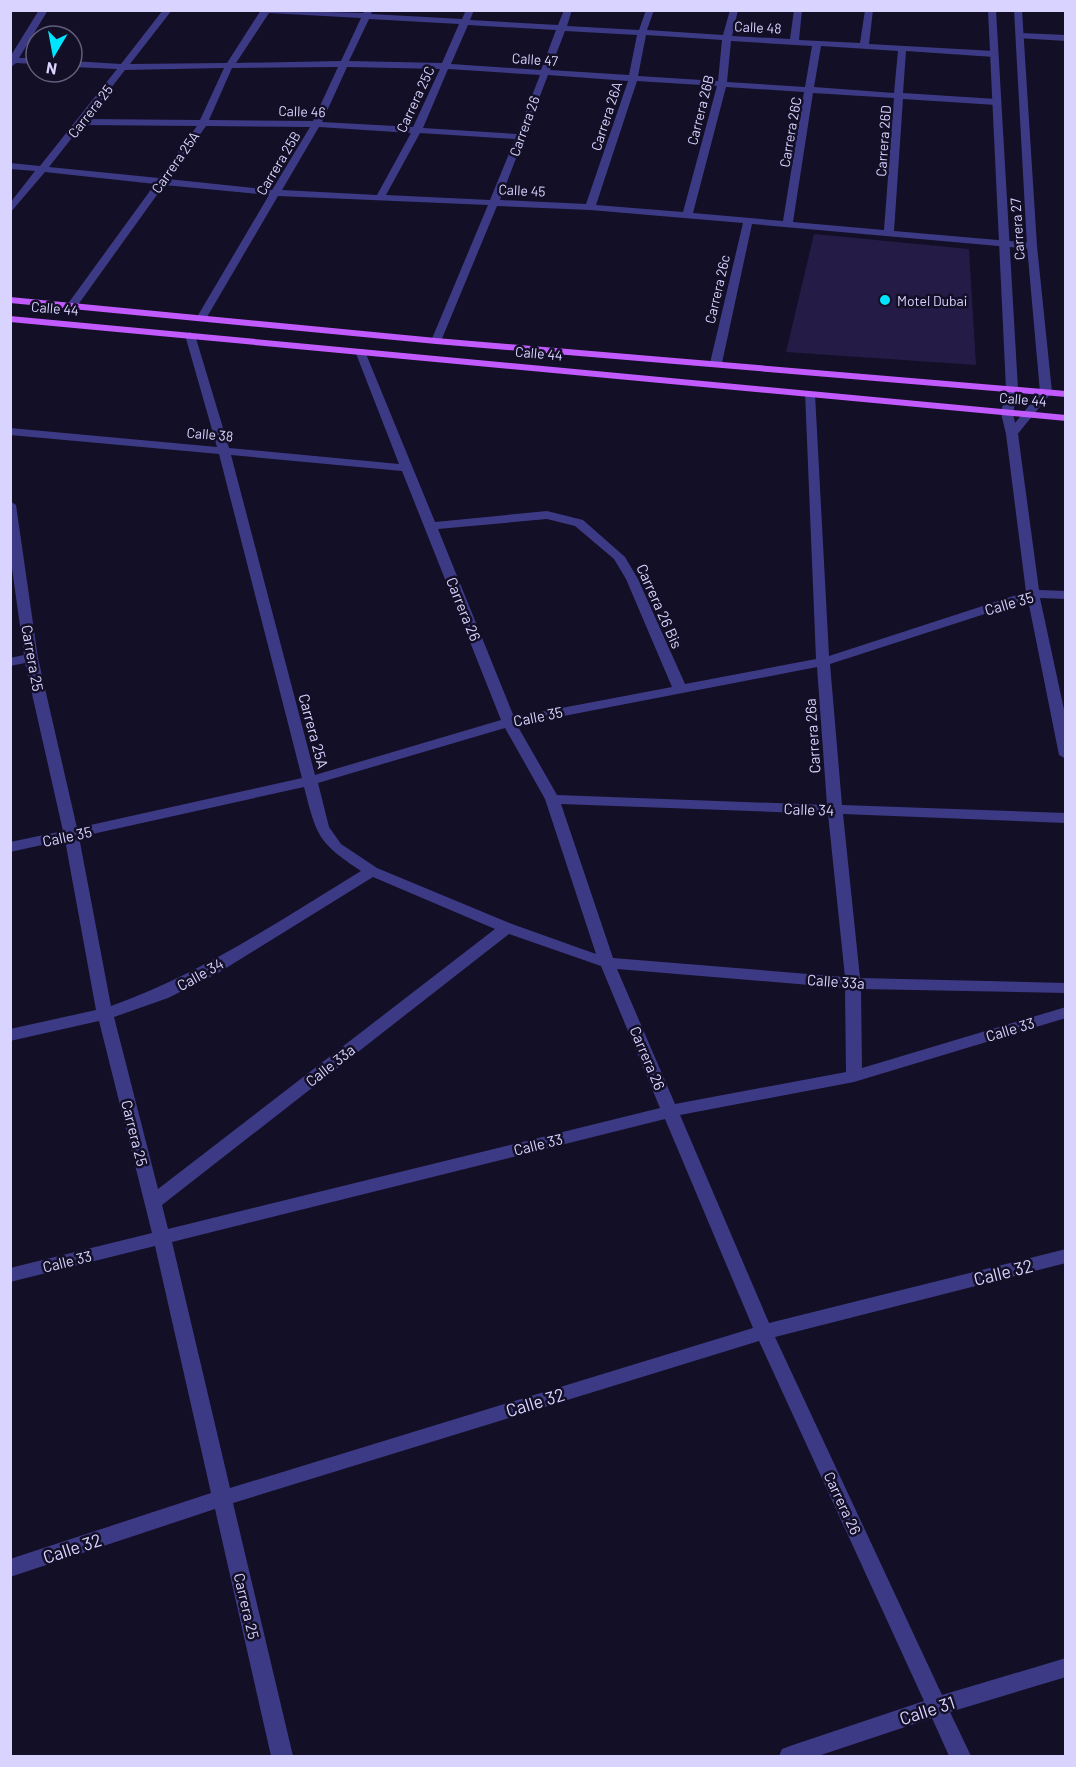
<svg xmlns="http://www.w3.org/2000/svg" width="1076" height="1767" viewBox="0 0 1076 1767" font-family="Barlow,sans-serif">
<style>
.building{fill:#241b47}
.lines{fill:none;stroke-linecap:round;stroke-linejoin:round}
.minor{fill:#3d3a85;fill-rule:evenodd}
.tertiary{fill:#3d3a85;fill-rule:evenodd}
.primary{fill:#c25bff;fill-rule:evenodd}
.poi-dot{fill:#00e5ff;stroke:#130f26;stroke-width:2}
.labels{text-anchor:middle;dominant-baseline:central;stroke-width:5;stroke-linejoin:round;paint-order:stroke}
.far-street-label{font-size:14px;fill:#d9d4ff;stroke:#130f26}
.far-poi-label{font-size:14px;fill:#d9d4ff;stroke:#130f26;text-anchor:start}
.street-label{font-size:15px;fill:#d9d4ff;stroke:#130f26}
.near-street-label{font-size:18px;fill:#d9d4ff;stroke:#130f26}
</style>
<rect width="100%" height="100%" fill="#130f26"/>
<polygon class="building" points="814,234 969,249 976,365 786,352"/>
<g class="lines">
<g class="minor">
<polygon points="39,10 48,10 19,58 36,58 36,64 16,63 10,68 10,57"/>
<path d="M163 10H172L130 64 227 63 261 10 363 13 365 10H373L371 14 462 19 466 10H474L470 20 558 25 564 10H572L567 26 639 30 646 10H654L647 30 723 35 730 10H738L732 36 790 39 794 10H802L799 40 860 43 865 10H873L869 44 994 51 998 54 994 57 906 51 903 93 996 99 1001 102 996 105 903 99 894 231 1032 243 1037 246 1032 249 752 224 722 363 716 366 710 363 743 223 590 210 497 206 441 341 436 344 431 341 488 205 278 196 207 317 202 320 197 317 269 195 164 185 75 309H67V305L155 184 45 172 10 213V203L35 171 10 169V163L40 166 117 69 72 67V61L121 64ZM269 13 361 18 341 61 236 63ZM369 19 459 24 442 63 349 61ZM468 25 556 30 541 70 451 64ZM565 31 637 35 629 75 550 70ZM646 35 722 40 718 81 638 76ZM731 41 812 46 805 87 727 82ZM821 46 898 51 894 93 814 87ZM338 67 313 121 209 120 232 68ZM347 67 440 69 413 127 322 122ZM224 68 200 120 87 119 125 70ZM448 69 540 75 517 134 423 128ZM548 75 628 81 586 204 500 200ZM637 81 717 86 683 212 596 205ZM726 87 804 92 783 221 693 213ZM813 93 894 98 884 230 793 222ZM82 125H83L197 126 159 178 49 167ZM206 126 310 127 272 190 168 179ZM319 127 411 133 377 195 282 190ZM420 133 515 139 490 200 386 195Z"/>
<polygon points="1020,33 1066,35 1066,41 1017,38 1016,36"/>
<path d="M190 332 195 335 229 448 399 464 355 351 356 349H364L435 522 547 511 583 520 625 557 638 579 685 684 816 659 805 392H813L815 394 829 656 1026 592 1006 434 1012 431 1018 434 1039 590 1066 591V599L1040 598 1066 719V759L1059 755 1028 600 830 664 842 805 1066 813V823L843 814 860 978 1066 983V993L861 989 862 1068 1066 1007V1018L854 1082 680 1115 769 1323 1066 1249V1263L775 1337 942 1695 1066 1658V1677L950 1712 971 1756H949L932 1718 818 1756H779L782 1749 790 1746 924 1701 759 1341 233 1503 293 1756H271L215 1509 10 1577V1559L211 1493 155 1246 10 1282V1268L152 1233 99 1021 10 1041V1029L96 1010 65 840 10 852V842L63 831 25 663 10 666V658L24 655 10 554V501L16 505 38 658 77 828 302 778 219 454 10 435V428L217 447 185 335ZM231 455 402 471 501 720 315 775ZM547 519 575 526 614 559 626 579 672 687 514 717 438 529ZM817 667 827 805 557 795 517 725ZM505 728 545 799 596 954 512 924 377 868 341 844 329 827 318 783ZM304 787C317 837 318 842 361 871 280 920 202 974 111 1006L79 837ZM561 804 828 814 845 977 613 958ZM373 877 495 929 158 1189 114 1017 168 998 218 973ZM509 934 601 966 660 1108 168 1229 162 1205ZM617 969 845 988 846 1072 675 1104ZM665 1119 753 1328 230 1488 172 1242Z"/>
</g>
<polygon class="tertiary" points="988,10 996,10 1018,389 1013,413 1015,423 1040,392 1027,246 1014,10 1022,10 1037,246 1052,392 1016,436 1012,437 1006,434 1001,413 1006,389"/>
<g class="primary">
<polygon points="10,297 436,338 1066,391 1066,397 436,344 10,303"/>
<polygon points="10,316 1066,415 1066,421 10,322"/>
</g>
</g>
<circle class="poi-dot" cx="885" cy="300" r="6"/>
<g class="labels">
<g class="far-street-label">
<text transform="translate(758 27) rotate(3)">Calle 48</text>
<text transform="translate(535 59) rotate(4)">Calle 47</text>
<text transform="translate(415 99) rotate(-65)">Carrera 25C</text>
<text transform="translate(700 110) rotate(-76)">Carrera 26B</text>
<text transform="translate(90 111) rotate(-52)">Carrera 25</text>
<text transform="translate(302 111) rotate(2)">Calle 46</text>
<text transform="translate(606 116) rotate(-72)">Carrera 26A</text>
<text transform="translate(524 126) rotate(-70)">Carrera 26</text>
<text transform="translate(790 132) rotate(-80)">Carrera 26C</text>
<text transform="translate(883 141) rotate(-86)">Carrera 26D</text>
<text transform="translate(175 162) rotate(-55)">Carrera 25A</text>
<text transform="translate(278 163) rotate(-59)">Carrera 25B</text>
<text transform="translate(522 190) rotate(3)">Calle 45</text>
<text transform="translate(1017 229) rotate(-94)">Carrera 27</text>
<text transform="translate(717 289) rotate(-77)">Carrera 26c</text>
<text transform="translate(55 308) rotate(5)">Calle 44</text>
<text transform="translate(539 353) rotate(5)">Calle 44</text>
<text transform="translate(1023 399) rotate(5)">Calle 44</text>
<text transform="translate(210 434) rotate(5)">Calle 38</text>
</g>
<g class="far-poi-label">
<text x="897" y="300">Motel Dubai</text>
</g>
<g class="street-label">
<text transform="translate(1009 603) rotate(-16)">Calle 35</text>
<text transform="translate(660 606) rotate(66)">Carrera 26 Bis</text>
<text transform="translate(464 609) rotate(68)">Carrera 26</text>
<text transform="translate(33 658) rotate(80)">Carrera 25</text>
<text transform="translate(538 716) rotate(-11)">Calle 35</text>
<text transform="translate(314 731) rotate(75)">Carrera 25A</text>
<text transform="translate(812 736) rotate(-94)">Carrera 26a</text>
<text transform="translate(809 809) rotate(2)">Calle 34</text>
<text transform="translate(67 836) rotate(-12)">Calle 35</text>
<text transform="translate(200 974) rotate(-29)">Calle 34</text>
<text transform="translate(836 981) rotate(4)">Calle 33a</text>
<text transform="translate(1010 1029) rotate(-17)">Calle 33</text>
<text transform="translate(648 1058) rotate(67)">Carrera 26</text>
<text transform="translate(330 1065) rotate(-38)">Calle 33a</text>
<text transform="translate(135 1133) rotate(76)">Carrera 25</text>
<text transform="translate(538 1144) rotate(-14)">Calle 33</text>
<text transform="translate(67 1261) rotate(-14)">Calle 33</text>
<text transform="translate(843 1503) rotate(65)">Carrera 26</text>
<text transform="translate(247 1606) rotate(77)">Carrera 25</text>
</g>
<g class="near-street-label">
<text transform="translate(1003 1272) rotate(-14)">Calle 32</text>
<text transform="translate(535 1402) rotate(-17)">Calle 32</text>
<text transform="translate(72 1548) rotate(-18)">Calle 32</text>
<text transform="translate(927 1710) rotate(-18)">Calle 31</text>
</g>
</g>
<rect width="1076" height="1767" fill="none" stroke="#d9d4ff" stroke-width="24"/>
<g transform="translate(54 54) rotate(190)"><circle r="28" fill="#130f26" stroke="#625e7d" stroke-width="1.5"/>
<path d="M0-4.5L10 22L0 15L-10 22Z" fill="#00e5ff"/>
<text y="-9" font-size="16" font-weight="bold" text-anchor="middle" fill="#d9d4ff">N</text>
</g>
</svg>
